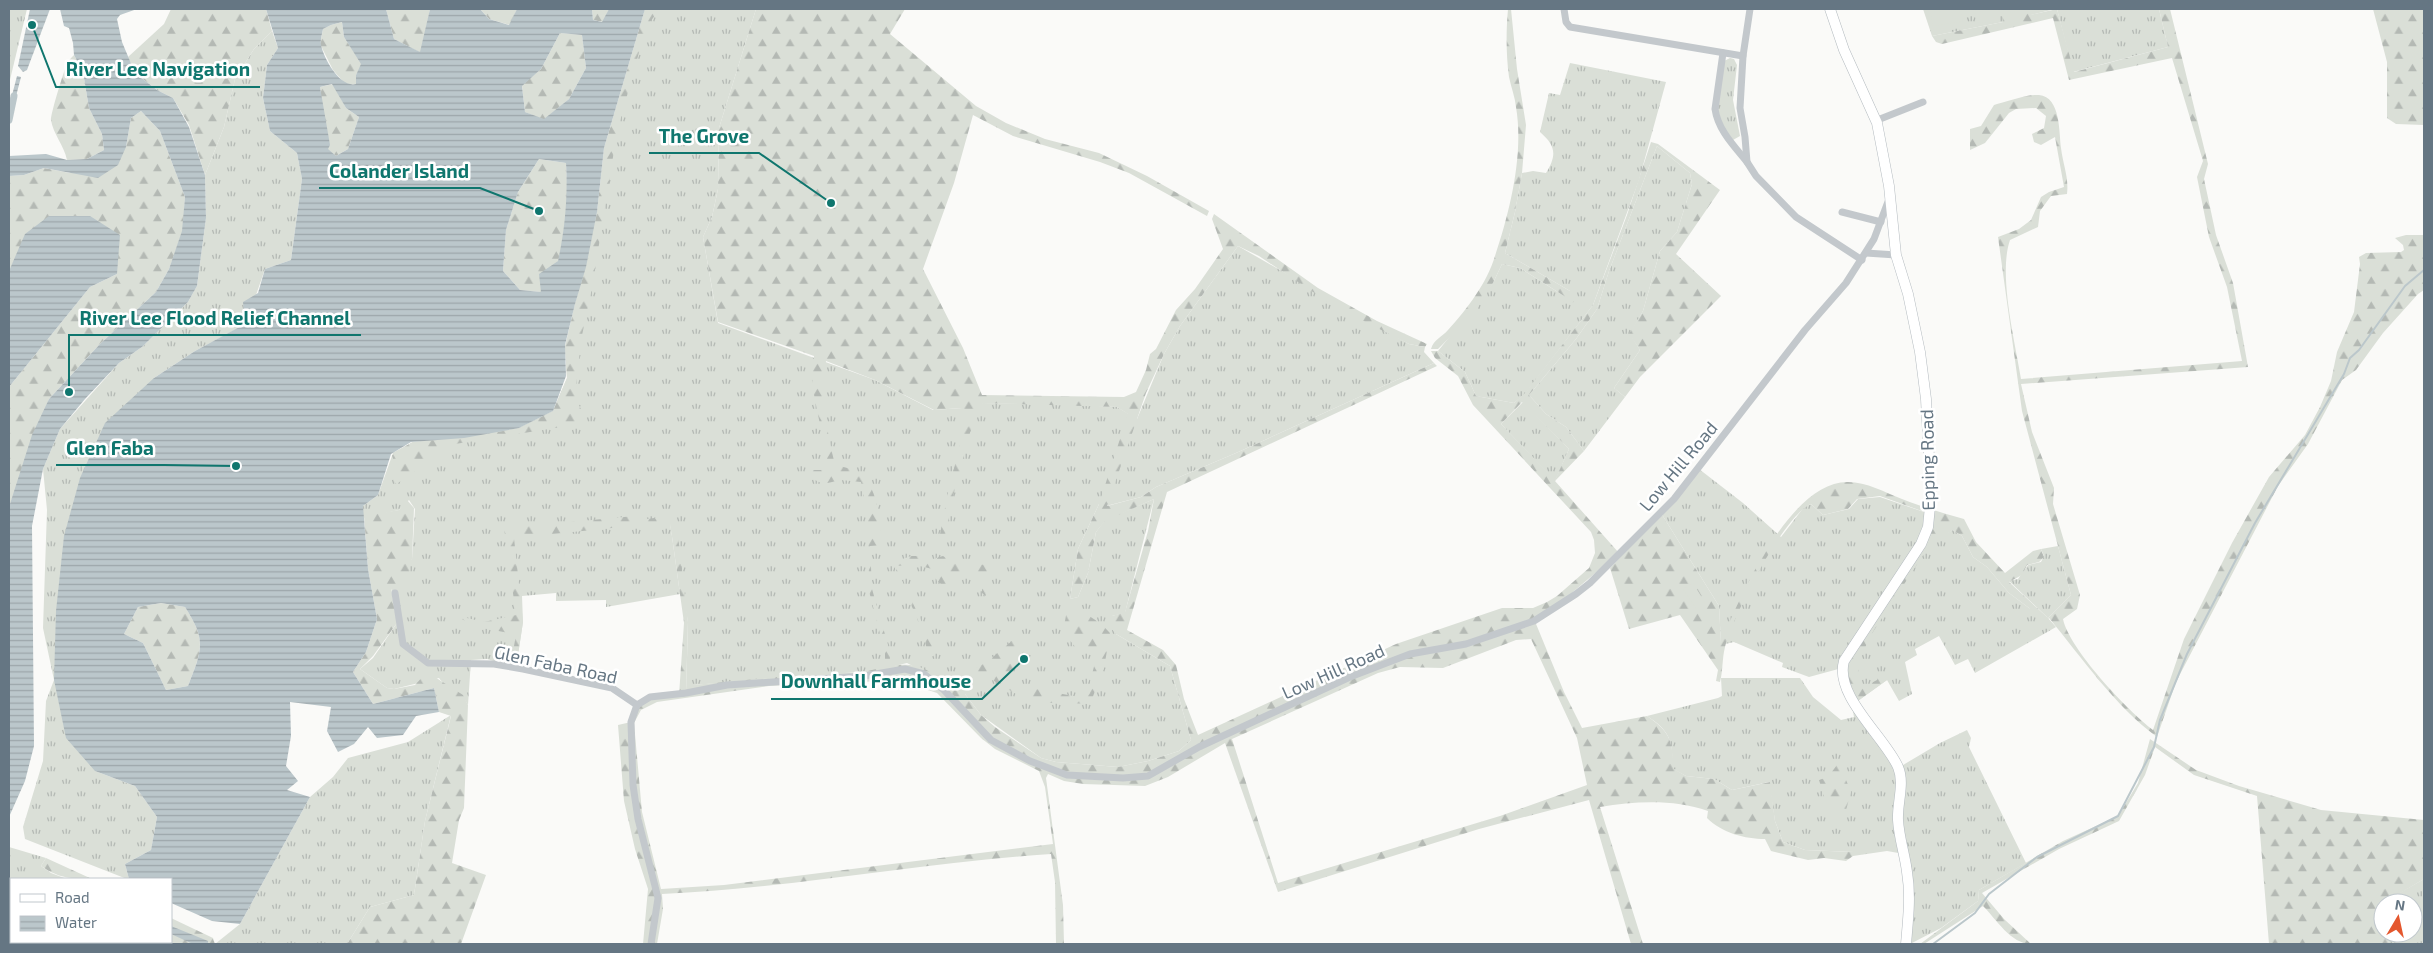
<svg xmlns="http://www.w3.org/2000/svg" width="2433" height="953" viewBox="0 0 2433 953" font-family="'Exo 2',sans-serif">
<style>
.grass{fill:url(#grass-tufts)}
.forest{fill:url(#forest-firs);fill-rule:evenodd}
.garden{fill:#dadfd7}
.water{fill:url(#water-rules);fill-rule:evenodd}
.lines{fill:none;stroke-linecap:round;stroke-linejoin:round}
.stream{stroke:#bbc7cb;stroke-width:2}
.canal{stroke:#bbc7cb;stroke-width:7}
.secondary-casing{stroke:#b3babf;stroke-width:11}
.minor{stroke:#c3c8cc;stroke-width:7}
.secondary{stroke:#fff;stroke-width:10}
.labels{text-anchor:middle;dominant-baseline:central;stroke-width:5;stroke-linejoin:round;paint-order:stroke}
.street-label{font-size:18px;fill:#657683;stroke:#fff}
.leader{fill:none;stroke:#0f766e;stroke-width:2}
.callout-dot{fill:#0f766e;stroke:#fff;stroke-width:2}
.callout-label{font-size:19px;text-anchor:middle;font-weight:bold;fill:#0f766e;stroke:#fff;stroke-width:5;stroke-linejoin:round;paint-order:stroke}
</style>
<defs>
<pattern id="grass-tufts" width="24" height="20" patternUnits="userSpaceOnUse" patternTransform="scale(1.25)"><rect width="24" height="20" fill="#dadfd7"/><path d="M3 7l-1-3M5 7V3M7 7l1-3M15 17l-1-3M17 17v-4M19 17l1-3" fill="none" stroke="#b4b9b4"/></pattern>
<pattern id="forest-firs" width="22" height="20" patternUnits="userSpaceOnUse" patternTransform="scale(1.25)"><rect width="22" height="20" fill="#dadfd7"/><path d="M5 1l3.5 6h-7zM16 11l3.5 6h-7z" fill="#b4b9b4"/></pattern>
<pattern id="water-rules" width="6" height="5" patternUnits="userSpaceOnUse" patternTransform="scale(1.25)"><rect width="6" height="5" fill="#bbc7cb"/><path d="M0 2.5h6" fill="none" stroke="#9ca6aa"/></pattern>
</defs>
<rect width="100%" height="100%" fill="#fafaf8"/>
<g class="grass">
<polygon points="9,9 27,9 9,84"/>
<path d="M645 9H756L719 128 718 189 712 217 703 237 718 323 875 380 933 410 962 408 983 403 1063 404 1117 407 1137 419 1164 354 1180 326 1238 246 1409 344 1425 347 1424 352 1434 363 1236 453 1156 487 1141 497 1106 506 1099 504 1078 549 1070 599 1078 597 1088 573 1096 532 1105 520 1154 499 1125 613 1112 616 1116 634 1170 666 1191 740 1179 751 1148 761 1118 767 1056 762 1041 758 981 715 965 694 907 663 869 672 820 674 694 685 691 693H686L688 622 670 522 680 594 606 607V600L556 601V593L522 596 523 622 516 668 487 659 471 660 468 705C461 691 448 690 439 678L394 689 387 688 360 669 373 658 397 623 391 588 412 559 415 509 409 500 399 510 363 518V506L378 495 393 453 413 442 519 428 553 411 567 378 565 347Z"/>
<polygon points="1923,9 2055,9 2003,22 1932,36"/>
<polygon points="2057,9 2159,9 2168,47 2073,72"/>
<polygon points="272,31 278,48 267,65 263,98 270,131 297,153 302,179 291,260 265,269 246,324 195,351 154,378 95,771 135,786 157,817 151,850 125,864 129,879 127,879 25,839 23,827 43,761 46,701 54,680 43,628 47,510 43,469 60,429 119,363 142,347 188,302 197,286 206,218 205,175 224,127 235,79 254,49"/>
<polygon points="1730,58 1734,59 1737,65 1733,100 1740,136 1733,140 1716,117 1724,61"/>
<path d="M1570 63 1666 82 1639 180 1593 305 1525 394 1514 403 1476 396 1465 372 1438 351 1493 283 1502 264 1520 268 1564 296 1570 291 1505 253 1515 212 1522 173 1533 171 1546 173C1557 155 1556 146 1540 132L1549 93 1560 95Z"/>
<polygon points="1657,146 1690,173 1692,184 1677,232 1660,251 1643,311 1630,334 1640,350 1614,388 1625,397 1584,451 1566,427 1546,414 1529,395 1576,339 1597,309 1609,271"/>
<polygon points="1523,402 1569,449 1555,481 1501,424"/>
<path d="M1699 469 1743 503 1781 537 1804 507 1811 504 1823 515 1849 509 1858 499 1880 497 1930 514 1943 535 1953 530 1962 536 1973 557 1987 567 2009 593 2029 608 2048 618 2009 581 2018 579 2028 565 2041 562 2044 556 2041 549 2058 546 2071 595 2048 618 2056 627 1975 673 1968 659 1955 665 1939 636 1915 649 1917 655 1905 662 1912 694 1899 701 1887 680 1855 703 1898 768 1940 743 1967 730 1971 738 1969 747 2026 863 1979 890 1978 901 1941 928 1912 943 1907 928 1904 854 1887 851 1853 856V852L1805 850 1783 842 1775 821 1769 782 1732 790 1714 779 1686 776 1673 769C1672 740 1671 732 1647 716L1718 698 1722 696 1721 678H1800L1813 697 1841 720 1854 717 1852 706 1838 676 1842 668 1809 677 1782 667 1783 663 1734 642 1721 645 1719 606 1661 513Z"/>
<polygon points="451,715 425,821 414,895 370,907 347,944 215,944 240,924 310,797 333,777 348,758 408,742"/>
<polygon points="9,847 46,858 41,866 51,873 67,879 11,879 11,942 170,942 175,944 9,944"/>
<polygon points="2424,879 2424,944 2388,944 2389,933 2413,933 2413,903 2395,903 2396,895"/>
</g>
<g class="forest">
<polygon points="171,9 266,9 272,31 254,49 235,79 224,127 205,175 189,125 173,98 157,90 135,73 128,57 164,24"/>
<polygon points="386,9 430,9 421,53 394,39"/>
<polygon points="480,9 517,9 510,25 489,19"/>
<polygon points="592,9 609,9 603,22 593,20"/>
<polygon points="645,9 660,9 646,27 617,132 592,288 581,340 575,398 586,418 574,425 455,444 395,485 393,453 413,442 464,438 519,428 553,411 567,378 565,347 575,304 586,267 597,212 604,148"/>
<path d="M756 9H905L890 34 976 106 1006 123 1045 139 1099 153 1147 176 1209 211 1207 216 1129 173 1100 162 1013 136 973 115 954 183 923 269 963 348 982 395 1124 397 1136 392 1146 370 1150 354 1156 349 1176 310 1195 289 1223 249 1212 219 1214 214 1318 288 1377 321 1427 344 1425 347 1409 344 1334 306 1259 256 1238 246 1180 326 1164 354 1146 393 1107 506 1141 497 1156 487 1236 453 1434 363 1437 366 1167 492 1127 630 1163 650 1176 665 1184 699 1198 735 1396 644 1502 608H1533L1547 602 1557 596 1589 568 1595 553 1594 540 1591 532 1473 405 1458 376 1435 358 1431 351H1438L1465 372 1476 396 1514 403 1525 393 1593 305 1627 215 1651 142 1658 144 1720 190 1676 254 1721 296 1640 377 1625 397 1614 388 1640 350 1629 334 1643 311 1660 251 1677 232 1692 184 1690 173 1657 146 1609 271 1597 309 1576 339 1529 395 1546 414 1566 427 1584 451 1555 481 1619 553 1567 597 1534 619 1564 692 1582 728 1647 716C1671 732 1672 741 1674 769L1686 776 1714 779 1732 790 1770 782 1775 821 1783 842 1805 850 1853 852V856L1846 861 1824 858 1808 860 1771 851 1765 839C1745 839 1722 833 1707 818L1708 811C1674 799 1636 801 1600 807L1643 944H1631L1589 800 1479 829 1278 892 1225 743 1168 777 1145 786 1083 784 1064 781 1048 774 1046 778 1063 905 1064 944H1056L1055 882 1051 854C921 863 793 888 662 894L663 909 657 944H643L648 889 635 849 624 801 618 725 631 722 637 705 651 697 679 695 684 623 670 522 514 538 523 622 516 668 512 657 516 635C499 630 475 629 462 619L467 618 484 622 516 615 504 528 635 516 638 520 671 516 677 528 688 622 686 693H691L693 685 818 673H859L885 667V653L869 591 868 518 861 482 841 480 823 484 811 478 809 470H822L828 464 812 385 814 356 718 322 703 237 712 217 718 189 719 128ZM826 361 875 380 934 410 962 408 961 440 952 477H959L968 437 983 403 1117 407 1128 414 1099 504 1078 549 1070 599 1078 597 1088 573 1096 532 1105 521 1154 499 1148 531 1125 612 1112 616 1105 621 1116 634 1170 666 1191 740 1179 751 1148 761 1118 767 1056 762 1041 758 995 727 981 715 965 694 967 687 978 676C995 678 1005 689 1020 696 1038 705 1070 703 1090 704L1104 668 1110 633C1099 621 1084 610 1067 610L1063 632 1077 649 1097 655 1090 682V693L1084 698 1020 686 1012 673 1027 645 1013 640 987 662 947 683C925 668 917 662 890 666V652L872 589 870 546 883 545C879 523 880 486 857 472 851 468 842 467 835 465 826 426 821 401 826 361ZM1522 402 1569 449 1555 480 1501 424ZM1531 639 1577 738 1587 785 1500 816 1278 883 1232 739 1378 673 1400 667 1443 668 1516 640ZM883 681 904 682 937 693 981 738 995 749 1039 771 1045 787 1053 844 724 885 661 889 642 812 634 723 641 710 657 702 769 686Z"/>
<path d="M1508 9H1511L1517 69 1526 125 1522 173 1515 212 1505 253 1570 291 1574 295V302L1568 303 1564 296 1520 268 1502 264 1493 283 1475 312 1438 349H1431C1434 339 1442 337 1448 330 1467 309 1487 283 1495 256 1510 211 1524 154 1516 107 1515 97 1511 87 1509 77 1506 55 1506 31 1508 9Z"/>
<path d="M2001 9H2038L2030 15 2057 9 2074 72 2168 47 2159 9H2170L2208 164 2204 179 2216 235 2233 283 2248 367 2021 384 2032 432 2054 488 2053 504 2080 595 2077 609 2063 619C2069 649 2128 711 2153 730L2184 639 2232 543 2269 477 2305 435 2320 407 2331 381 2337 352 2354 312 2360 264 2359 257 2366 253 2401 252 2404 250 2403 245 2395 238 2406 235H2424V290L2418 294 2383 333 2356 370 2342 380 2308 444 2278 486 2176 682 2157 737C2114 705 2083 659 2049 618L2044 624 2029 608 2009 593 1987 567 1973 557 1962 536 1953 530 1929 546 1869 638 1858 666 1860 689 1877 680 1881 672 1887 680 1855 703 1842 667 1907 566 1930 514 1880 496 1857 499 1848 509 1823 515 1811 504C1783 516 1733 616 1725 647 1722 659 1723 670 1720 682L1716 681 1718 670 1680 615 1629 629 1610 568 1661 513 1719 606 1721 643C1739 598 1790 481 1848 482 1867 482 1884 492 1902 499 1922 507 1943 513 1964 519L1976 542 2005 573 2033 551 2041 549 2044 557 2039 562 2027 565 2022 575 2009 582 2048 618 2071 595 2022 411 1998 237 2019 229 2031 220 2041 197 2049 192 2064 187 2055 137 2041 145 2034 142 2032 134 2044 128 2046 116 2036 108 2016 109 2009 113 1985 143 1970 150V129L1981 126 1994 105C2005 102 2028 94 2039 95 2061 97 2059 133 2061 148 2063 165 2069 177 2067 194L2051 196 2040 211 2038 227 2010 240C1998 275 2015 341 2021 379L2242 361 2227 287 2209 237 2197 177 2203 161 2172 58 2069 80 2053 18 1942 44 1936 42 1932 36 2003 22Z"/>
<polygon points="2373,9 2424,9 2424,125 2396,124 2387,118 2387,62"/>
<polygon points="342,22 344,37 362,64 356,75 356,84 346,85 333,70 320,44 323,29 331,25"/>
<polygon points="560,33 582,35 586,68 569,99 544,120 525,112 522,85 541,69"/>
<path d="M74 55 83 72 89 108 102 134 104 150 87 159 67 160C64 145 53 134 51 120 50 116 64 70 67 64 68 61 71 58 74 55Z"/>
<polygon points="333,84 346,108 359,117 348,149 336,156 327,149 320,87"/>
<polygon points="141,111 160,131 185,197 183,231 169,269 156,292 99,345 49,399 9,507 9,387 90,287 117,274 14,261 9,271 9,176 24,175 44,168 70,173 126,147 131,118"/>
<path d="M539 159 566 163C568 194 569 231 558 261 554 272 547 282 541 292L520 290 503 271 506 230 518 192Z"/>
<polygon points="950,482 956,483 942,551 937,550"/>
<polygon points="407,500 414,508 412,559 406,582 391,589 397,623 373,656 360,669 387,688 394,689 415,685 427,672 463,695 468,705 464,808 459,820 452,863 486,875 461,944 347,944 370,907 414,895 425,821 451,716 439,712 434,688 373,704 353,672 366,652 377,619 368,569 364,516 399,510"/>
<path d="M911 556H921L934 564 936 558 943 556 954 562 987 565 990 572 985 589 986 596 982 593V575C966 563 955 574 945 587L937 581 932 569 917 565 895 566 930 639 935 655 931 657 927 652 924 634 894 566 900 560Z"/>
<path d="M161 603 185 607C207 641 202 650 188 686L166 690 143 643 124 634 138 607Z"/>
<path d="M2150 739 2196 770 2239 786 2321 810 2424 820V879L2397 895 2395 903H2383V933H2389L2388 944H2269L2257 796 2194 775 2155 747 2145 775 2119 821 2059 849 1982 893 2004 919 2031 944C2011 944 1996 919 1983 906L1924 944H1920L1978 901 1979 890 2063 841 2118 816 2138 783Z"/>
<polygon points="1840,761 1847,767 1844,775 1851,792 1846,810 1828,809 1819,780 1828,777"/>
<path d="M46 858 92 879C71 879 58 878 41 866Z"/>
<polygon points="171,918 213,938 215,944 175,944 170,942"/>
</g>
<g class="garden">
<polygon points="1930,9 1961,9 1963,21 1933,26"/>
<polygon points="1975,9 2000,9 2000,22 1976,23"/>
<polygon points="1693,583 1706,604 1697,610 1683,589"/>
</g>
<g class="water">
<polygon points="30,9 50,9 27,70 23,72 18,66"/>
<polygon points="60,9 137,9 120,15 117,19 122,42 135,73 157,90 173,98 189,127 205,175 206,218 197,286 188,302 142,347 119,363 85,399 60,429 43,469 32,526 34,746 25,781 9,817 9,507 32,435 49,399 99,345 156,292 169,269 182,231 185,197 160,131 141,111 131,118 126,147 118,165 98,178 44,168 24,175 9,176 9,156 46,154 67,160 87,159 104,150 102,134 89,108 83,72 74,55 73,43 69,28 64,26"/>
<path d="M266 9H386L394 39 420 52 430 9H480L489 19 509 25 517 9H592L593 20 602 22 609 9H645L604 148 597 212 586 267 575 304 565 345 566 376 553 411 519 428 464 438 411 442 391 454 378 495 363 506 368 569 377 619 366 652 353 672 373 704 434 688 439 712 416 716 403 735 377 738 368 727 354 744 338 752 327 731 331 707 290 702 291 736 286 766 298 781 287 790 310 797 240 924 212 921 171 903V879H129L125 864 151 850 157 817 135 786 95 771 66 738 54 680 56 611 64 536 80 478 105 423 154 378 195 351 245 324 243 302 258 293 265 269 291 260 302 179 297 153 270 131 263 98 267 65 278 48ZM342 22 344 37 361 64 356 75V84C340 88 324 59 321 45 320 41 322 34 323 29L331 25ZM560 33 582 35 586 68 569 99 544 119 525 112 522 86 541 69ZM332 84 346 108 359 117 348 149 336 156 328 149 330 145 320 87ZM539 159 566 163C568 196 565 229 558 261L539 274 541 292 520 290 503 271 506 230 518 192ZM161 603 185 607C207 641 202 650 188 686L166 690 143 643 124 634 138 607Z"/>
<polygon points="17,76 21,77 14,104 10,103"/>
<polygon points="49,216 90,216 120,235 117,274 90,287 9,387 9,271 25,234"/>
<polygon points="171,926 208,941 208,944 193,944 171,934"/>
</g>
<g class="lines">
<polyline class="stream" points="1933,944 1975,913 1989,894 2037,857 2118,816 2154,747 2160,720 2187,654 2255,523 2344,374 2350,358 2359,350 2405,286 2424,270"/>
<polyline class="canal" points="9,120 14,96"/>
<g class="secondary-casing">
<path id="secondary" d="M1830 9 1844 50 1877 123 1889 186 1896 255 1908 294 1920 352 1926 399 1931 496 1928 527 1921 544 1844 661C1834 696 1885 737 1898 767 1905 783 1897 803 1898 820 1899 838 1905 855 1907 872 1911 896 1908 920 1906 944"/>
</g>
<g class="minor">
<polyline points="1564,9 1566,22 1570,27 1743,56"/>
<polyline points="1750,9 1743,56 1740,108 1745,137 1747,162 1756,176 1796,217 1862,260"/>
<path d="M1723 53 1715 109C1718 130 1734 146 1747 162"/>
<polyline points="1875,121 1923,102"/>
<polyline points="1842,212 1881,222"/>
<polyline points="1866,253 1896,255"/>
<polyline points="395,593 403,644 428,663 494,664 523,669 612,688 637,705"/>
<polyline points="637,705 650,697 686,693 727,685 864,676 905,669 924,674 944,690 991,740 1030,761 1067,775 1123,778 1148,776 1199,747 1350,677 1410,654 1466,644 1534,621 1576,594 1590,583 1674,499 1805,330 1846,283 1874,239 1889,199"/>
<polyline points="637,705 631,722 633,785 638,819 658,898 651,944"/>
</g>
<use href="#secondary" class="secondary"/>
</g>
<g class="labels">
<g class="street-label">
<text transform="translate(1927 460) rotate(-91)">Epping Road</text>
<text transform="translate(1678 466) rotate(-50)">Low Hill Road</text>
<text transform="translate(556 664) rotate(12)">Glen Faba Road</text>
<text transform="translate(1333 671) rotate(-24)">Low Hill Road</text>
</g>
</g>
<path class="leader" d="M32 25L56 87H260M831 203L759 153H649M539 211L480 188H319M69 392L69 335H361M236 466L164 465H56M1024 659L982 699H771"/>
<g class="callout-dot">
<circle cx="32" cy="25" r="5"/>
<circle cx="831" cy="203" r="5"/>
<circle cx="539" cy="211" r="5"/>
<circle cx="69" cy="392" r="5"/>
<circle cx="236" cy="466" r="5"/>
<circle cx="1024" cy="659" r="5"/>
</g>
<g class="callout-label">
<text x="158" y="76">River Lee Navigation</text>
<text x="704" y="143">The Grove</text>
<text x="399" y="178">Colander Island</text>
<text x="215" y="325">River Lee Flood Relief Channel</text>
<text x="110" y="455">Glen Faba</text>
<text x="876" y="688">Downhall Farmhouse</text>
</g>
<rect width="2433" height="953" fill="none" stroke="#657683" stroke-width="20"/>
<rect x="10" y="878" width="162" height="65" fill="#ffffff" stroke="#c1c8cd"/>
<rect x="20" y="894" width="25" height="8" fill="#ffffff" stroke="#c1c8cd"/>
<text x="55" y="903" font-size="15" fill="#657683">Road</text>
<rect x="20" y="916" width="25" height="15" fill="url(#water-rules)" stroke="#c1c8cd"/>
<text x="55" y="928" font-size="15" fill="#657683">Water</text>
<g transform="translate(2398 918) rotate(9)"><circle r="24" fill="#ffffff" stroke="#c1c8cd"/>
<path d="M0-4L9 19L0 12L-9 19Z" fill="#e4572e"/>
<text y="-8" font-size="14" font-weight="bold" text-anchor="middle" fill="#657683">N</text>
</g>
</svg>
